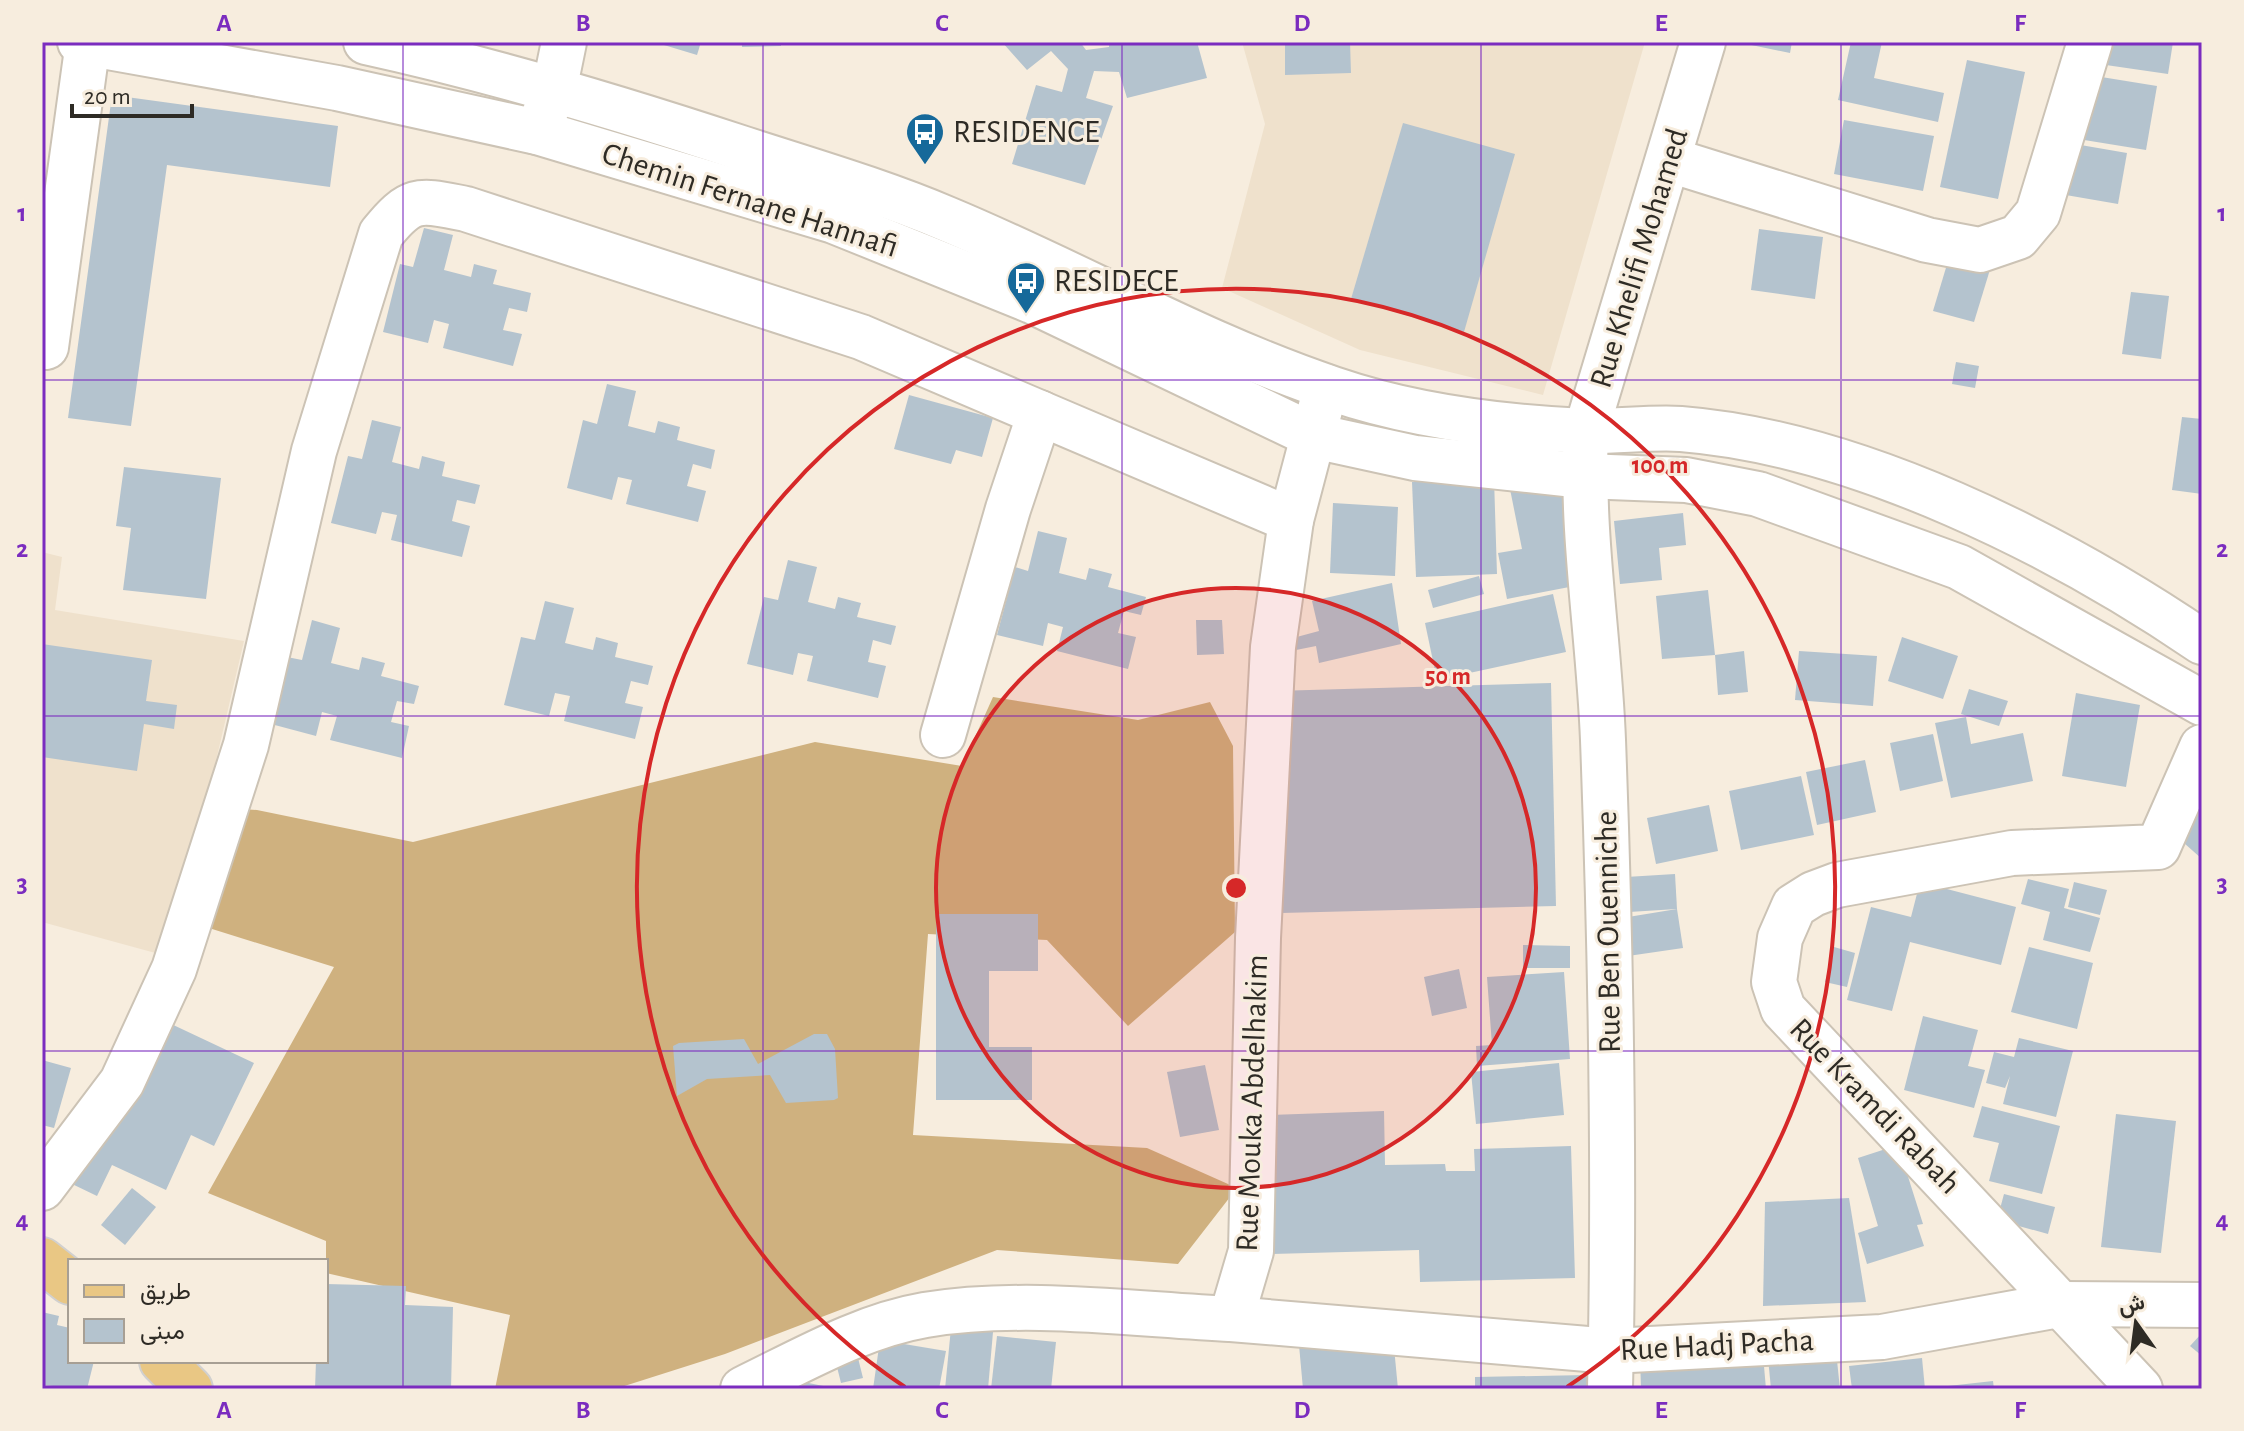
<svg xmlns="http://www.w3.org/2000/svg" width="2244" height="1431" viewBox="0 0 2244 1431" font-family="'Alegreya Sans',Vazirmatn,sans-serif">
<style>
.built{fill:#efe1cc}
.forest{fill:#cfb17f}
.building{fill:#b4c3ce}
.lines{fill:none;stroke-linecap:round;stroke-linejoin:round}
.street-casing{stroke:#ccc3b5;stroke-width:48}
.secondary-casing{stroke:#ccc3b5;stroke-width:48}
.primary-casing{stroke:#d1d0cf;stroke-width:48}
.street{stroke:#fff;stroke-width:44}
.secondary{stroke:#fff;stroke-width:44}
.primary{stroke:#e9c784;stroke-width:44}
.grid{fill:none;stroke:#7b2cbf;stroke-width:2;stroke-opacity:0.55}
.ring{fill:none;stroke:#d62828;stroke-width:4}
.labels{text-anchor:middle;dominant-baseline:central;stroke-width:6;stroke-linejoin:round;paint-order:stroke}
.poi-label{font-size:32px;fill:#2e2b25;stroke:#f7edde;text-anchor:start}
.street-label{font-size:32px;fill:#2e2b25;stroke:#f7edde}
.centre{fill:#d62828;stroke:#f7edde;stroke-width:4}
.ring-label{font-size:24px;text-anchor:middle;font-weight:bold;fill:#d62828;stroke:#f7edde;stroke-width:6;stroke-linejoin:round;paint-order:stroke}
.neatline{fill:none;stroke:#7b2cbf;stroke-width:3}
.grid-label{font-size:26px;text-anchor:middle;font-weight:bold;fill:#7b2cbf}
</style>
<rect width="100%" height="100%" fill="#f7edde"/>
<g class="built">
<polygon points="1242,42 1645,42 1543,395 1360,350 1222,288 1265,124"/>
<polygon points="42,552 62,557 55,610 244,641 170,957 42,922"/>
</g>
<polygon class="forest" points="993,697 1138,720 1210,702 1233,746 1235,932 1128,1026 1047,940 928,934 913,1135 1147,1148 1237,1188 1178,1264 997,1250 725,1354 615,1389 495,1389 510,1315 326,1273 326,1241 208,1193 334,967 193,923 228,808 257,810 413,842 815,742 962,766"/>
<g class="building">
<polygon points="654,42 701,42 697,55"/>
<polygon points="742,42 781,42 781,46 742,47"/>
<polygon points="1002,42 1080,42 1086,50 1109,47 1109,42 1197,42 1207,78 1127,98 1119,72 1094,71 1086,98 1113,106 1085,185 1012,164 1036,85 1062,92 1068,69 1051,51 1027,70"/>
<polygon points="1285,42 1350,42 1351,73 1285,75"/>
<polygon points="1737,42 1792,42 1790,53"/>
<polygon points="1851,42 1882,42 1874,78 1944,93 1938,122 1838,100"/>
<polygon points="2102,42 2173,42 2168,74 2099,64"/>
<polygon points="1967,60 2025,72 1998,199 1940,187"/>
<polygon points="2089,75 2157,86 2146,150 2078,139"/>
<polygon points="112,95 338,126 330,187 167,165 131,426 68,418"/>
<polygon points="1844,120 1934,136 1923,191 1834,174"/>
<polygon points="1403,123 1515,154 1464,332 1351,299"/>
<polygon points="2069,143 2127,153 2118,204 2060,194"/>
<polygon points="424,228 453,235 444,270 471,277 474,264 497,270 493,284 531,293 527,312 509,308 503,330 522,334 513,366 443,348 449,324 434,320 428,343 383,332 400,264 413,267"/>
<polygon points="1759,229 1823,237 1815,299 1751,290"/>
<polygon points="1951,251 1992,263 1974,322 1933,311"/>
<polygon points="2131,292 2169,296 2161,359 2122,354"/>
<polygon points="1956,362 1979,366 1975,388 1952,384"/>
<polygon points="607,384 636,391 628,426 655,433 658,421 680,427 677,440 715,450 711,469 693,464 687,486 706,491 698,522 626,504 632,480 618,477 612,500 567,488 583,420 597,424"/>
<polygon points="909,395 993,418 982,457 956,450 951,464 894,449"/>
<polygon points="2182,417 2202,419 2202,494 2172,490"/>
<polygon points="372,420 401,427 392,462 419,469 422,456 445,462 442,476 480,485 475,504 457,500 452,521 470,526 462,557 391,540 397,515 382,512 376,534 331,523 348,456 362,459"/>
<polygon points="124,467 221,478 206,599 123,590 131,528 116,526"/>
<polygon points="1570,477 1590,583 1507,599 1498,553 1522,549 1510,489"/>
<polygon points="1494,479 1497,574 1416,577 1412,482"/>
<polygon points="1333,503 1398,507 1395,576 1330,573"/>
<polygon points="1683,513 1686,545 1659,548 1662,580 1620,584 1614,521"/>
<polygon points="1038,531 1067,538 1059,573 1086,580 1089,568 1112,574 1108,587 1146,597 1141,615 1124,611 1118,633 1136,637 1128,669 1057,651 1063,627 1048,623 1043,646 997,635 1015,567 1028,571"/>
<polygon points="788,560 817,567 808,602 835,609 838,597 861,603 857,617 896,626 891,645 873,640 868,662 886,666 878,698 807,681 813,656 798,653 793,675 747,664 764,597 778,600"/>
<polygon points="1479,576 1484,594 1433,608 1428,590"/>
<polygon points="1392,583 1401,644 1319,663 1316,646 1296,650 1293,638 1319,631 1312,601"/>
<polygon points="1708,590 1715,655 1744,651 1748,692 1718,695 1715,655 1662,659 1656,596"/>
<polygon points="1553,594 1566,652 1437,680 1425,623"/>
<polygon points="545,601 574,608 565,643 593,650 596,637 618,643 615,657 653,666 648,685 631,681 625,703 643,707 635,739 564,721 570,696 555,693 549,716 504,705 521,637 535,640"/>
<polygon points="312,620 340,628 331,663 359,670 362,657 385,663 381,676 419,686 414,704 397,701 391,722 409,726 402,758 330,740 337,716 322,712 316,736 271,724 287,657 302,660"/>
<polygon points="1196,620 1222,620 1224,654 1197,655"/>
<polygon points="1902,637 1958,656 1943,699 1888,681"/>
<polygon points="42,644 152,660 146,701 177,705 174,729 144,724 137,771 42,757"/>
<polygon points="1799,651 1877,656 1873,706 1795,700"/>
<polygon points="1551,683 1556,906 1281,913 1275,691"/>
<polygon points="1969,689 2008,701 1999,726 1961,714"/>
<polygon points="2076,693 2140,705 2126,787 2062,776"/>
<polygon points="1966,717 1971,744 2023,733 2033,781 1951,798 1935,723"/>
<polygon points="1933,734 1943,781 1900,791 1890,743"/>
<polygon points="1865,760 1876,812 1817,825 1806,772"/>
<polygon points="1801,776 1814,835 1741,850 1729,791"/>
<polygon points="2202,802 2202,859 2184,843"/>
<polygon points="1709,805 1718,851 1656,864 1647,818"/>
<polygon points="1675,874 1677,909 1629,912 1626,877"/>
<polygon points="2028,879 2069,889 2064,908 2100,918 2090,952 2043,940 2050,912 2021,904"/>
<polygon points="1920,882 2016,907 2001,965 1910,942 1892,1011 1847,1000 1871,907 1911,917"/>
<polygon points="2074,882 2107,890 2100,915 2068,907"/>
<polygon points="1677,909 1683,948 1628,956 1622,918"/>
<polygon points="936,914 1038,914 1038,971 989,971 989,1047 1032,1047 1032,1100 936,1100"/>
<polygon points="1523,945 1570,946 1570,968 1523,968"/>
<polygon points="1834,947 1855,953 1847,987 1825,982"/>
<polygon points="2029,947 2093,963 2077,1029 2011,1012"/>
<polygon points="1459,969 1467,1008 1432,1016 1424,977"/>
<polygon points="1564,972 1570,1059 1477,1066 1476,1046 1492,1045 1487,977"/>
<polygon points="150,1014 254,1063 214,1146 191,1135 166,1190 112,1165 97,1196 70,1183"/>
<polygon points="1923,1016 1978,1030 1968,1066 1985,1070 1974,1108 1904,1090"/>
<polygon points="814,1034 827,1034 835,1049 838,1098 834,1100 786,1103 770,1075 707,1079 677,1096 673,1046 679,1043 744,1039 758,1064"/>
<polygon points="2019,1038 2073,1051 2056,1117 2003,1104 2010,1076 2005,1088 1986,1083 1994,1052 2014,1057"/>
<polygon points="42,1060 71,1068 54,1128 42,1125"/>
<polygon points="1559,1063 1564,1115 1476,1124 1471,1072"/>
<polygon points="1205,1065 1219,1130 1180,1137 1167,1072"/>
<polygon points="1982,1106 2060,1126 2042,1194 1989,1181 1999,1143 1973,1137"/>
<polygon points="1384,1111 1385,1165 1445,1164 1446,1171 1475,1171 1474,1149 1571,1146 1575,1278 1420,1282 1419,1250 1272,1254 1269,1115"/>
<polygon points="2116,1114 2176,1121 2161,1253 2101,1247"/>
<polygon points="1898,1145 1923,1224 1917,1225 1924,1246 1867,1264 1858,1233 1878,1226 1858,1158"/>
<polygon points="132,1188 156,1207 125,1245 101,1225"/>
<polygon points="2004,1194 2055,1207 2048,1234 1997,1220"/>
<polygon points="1849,1198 1866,1302 1763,1306 1765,1202"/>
<polygon points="326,1284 406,1286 405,1305 453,1307 451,1389 315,1389 316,1361 326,1361"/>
<polygon points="42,1312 59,1316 57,1325 70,1328 70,1361 94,1361 87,1389 42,1385"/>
<polygon points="951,1328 993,1332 988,1389 945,1389"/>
<polygon points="2202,1333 2202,1356 2190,1346"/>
<polygon points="997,1336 1056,1342 1051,1389 991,1389"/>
<polygon points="1393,1337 1398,1389 1303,1389 1299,1345"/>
<polygon points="880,1340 946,1351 939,1389 873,1389"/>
<polygon points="856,1350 863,1378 841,1383 834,1355"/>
<polygon points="1836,1351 1840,1389 1771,1389 1768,1358"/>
<polygon points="1640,1355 1763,1355 1766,1389 1641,1389"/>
<polygon points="1922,1358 1925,1389 1852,1389 1849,1366"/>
<polygon points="1587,1375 1587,1389 1475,1389 1475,1377"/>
<polygon points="794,1380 833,1388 833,1389 792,1389"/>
<polygon points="1993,1381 1994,1389 1939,1389 1939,1387"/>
</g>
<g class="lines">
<g class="street-casing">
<g id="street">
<polyline points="537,132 554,91 564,42"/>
<polyline points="1670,160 1927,240 1980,250 2018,237 2038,213 2090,42"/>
<polyline points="42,346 46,347 88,42"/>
<polyline points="943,735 1008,509 1040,413"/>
<path d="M42 1188 122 1082 174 969 246 745 314 451 381 234C412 195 420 200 466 209L861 337 1291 520"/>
<polyline points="1231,1319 1611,1351 1882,1337 2064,1304 2202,1305"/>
<path d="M743 1389C801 1361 861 1326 925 1315 1025 1299 1130 1314 1231 1319L1251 1251 1258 938 1273 647 1291 520 1326 387"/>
<path d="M1610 1389C1615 1173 1611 956 1603 740 1599 637 1581 534 1586 431L1703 42"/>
<polyline points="2140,1389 1783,1009 1774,982 1780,938 1794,906 1813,894 1837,885 2012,853 2158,847 2202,747"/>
</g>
</g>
<g class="secondary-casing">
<g id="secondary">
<polyline points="80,42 337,88 537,132 834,221 1032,301 1314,436 1415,458 1584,476 1686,480 1758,494 1959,567 2202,703"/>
<path d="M366 42C494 70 620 108 744 149 812 171 881 191 947 219 1077 273 1199 344 1333 389 1412 416 1499 427 1583 431 1616 432 1649 427 1681 429 1857 443 2058 544 2202 642"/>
</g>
</g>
<g class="primary-casing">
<g id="primary">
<polyline points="42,1260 70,1282"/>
<polyline points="162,1361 190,1389"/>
</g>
</g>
<use href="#street" class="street"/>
<use href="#secondary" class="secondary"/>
<use href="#primary" class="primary"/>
</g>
<path class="grid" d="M403 42V1389M763 42V1389M1122 42V1389M1481 42V1389M1841 42V1389M42 380H2202M42 716H2202M42 1051H2202"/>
<circle cx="1236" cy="888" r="300" fill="#d62828" fill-opacity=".12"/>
<g class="ring">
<circle cx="1236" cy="888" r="300"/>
<path d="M905 1387A599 599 0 1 1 1567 1387"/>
</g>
<defs>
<g id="bus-pin" transform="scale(2)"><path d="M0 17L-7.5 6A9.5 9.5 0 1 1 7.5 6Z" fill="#16699a" stroke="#f7edde"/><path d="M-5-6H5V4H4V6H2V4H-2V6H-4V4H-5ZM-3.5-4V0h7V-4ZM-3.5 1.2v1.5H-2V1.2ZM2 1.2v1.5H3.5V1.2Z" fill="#fff"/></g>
</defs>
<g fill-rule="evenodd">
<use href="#bus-pin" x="925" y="132"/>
<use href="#bus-pin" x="1026" y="281"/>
</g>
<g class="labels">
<g class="poi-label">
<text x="953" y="132">RESIDENCE</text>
<text x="1054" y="281">RESIDECE</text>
</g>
<g class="street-label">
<text transform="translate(750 200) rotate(18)">Chemin Fernane Hannafi</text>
<text transform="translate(1639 258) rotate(-73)">Rue Khelifi Mohamed</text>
<text transform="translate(1608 932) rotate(-91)">Rue Ben Ouenniche</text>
<text transform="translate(1252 1103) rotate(-88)">Rue Mouka Abdelhakim</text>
<text transform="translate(1875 1106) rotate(46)">Rue Kramdi Rabah</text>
<text transform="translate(1717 1345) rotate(-3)">Rue Hadj Pacha</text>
</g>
</g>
<circle cx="1236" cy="888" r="12" class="centre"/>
<g class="ring-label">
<text x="1660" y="473">100 m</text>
<text x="1448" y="684">50 m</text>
</g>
<rect width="2244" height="1431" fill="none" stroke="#f7edde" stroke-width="88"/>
<rect x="68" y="1259" width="260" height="104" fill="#f7edde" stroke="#a79f94" stroke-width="2"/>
<rect x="84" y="1285" width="40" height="12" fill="#e9c784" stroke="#a79f94" stroke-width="2"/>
<text x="140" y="1299" font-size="24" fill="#2e2b25">طريق</text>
<rect x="84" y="1319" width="40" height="24" fill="#b4c3ce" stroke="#a79f94" stroke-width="2"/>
<text x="140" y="1339" font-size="24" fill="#2e2b25">مبنى</text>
<g transform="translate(2136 1323) rotate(346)" stroke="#f7edde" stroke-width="6" paint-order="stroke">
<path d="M0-6L14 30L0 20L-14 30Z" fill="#2e2b25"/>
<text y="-12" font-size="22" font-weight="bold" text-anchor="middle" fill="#2e2b25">ش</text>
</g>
<path d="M72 104v12h120v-12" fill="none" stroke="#2e2b25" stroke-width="4"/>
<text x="84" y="104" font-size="24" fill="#2e2b25" stroke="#f7edde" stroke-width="6" paint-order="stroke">20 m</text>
<rect x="44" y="44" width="2156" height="1343" class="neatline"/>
<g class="grid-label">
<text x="224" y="31">A</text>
<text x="583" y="31">B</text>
<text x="942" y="31">C</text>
<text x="1302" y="31">D</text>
<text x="1661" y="31">E</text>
<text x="2020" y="31">F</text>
<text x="22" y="221">1</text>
<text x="2222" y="221">1</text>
<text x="22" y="557">2</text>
<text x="2222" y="557">2</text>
<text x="22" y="892">3</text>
<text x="2222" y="892">3</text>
<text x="22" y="1228">4</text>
<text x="2222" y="1228">4</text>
<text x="224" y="1418">A</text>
<text x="583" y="1418">B</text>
<text x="942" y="1418">C</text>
<text x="1302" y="1418">D</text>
<text x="1661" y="1418">E</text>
<text x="2020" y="1418">F</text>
</g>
</svg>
